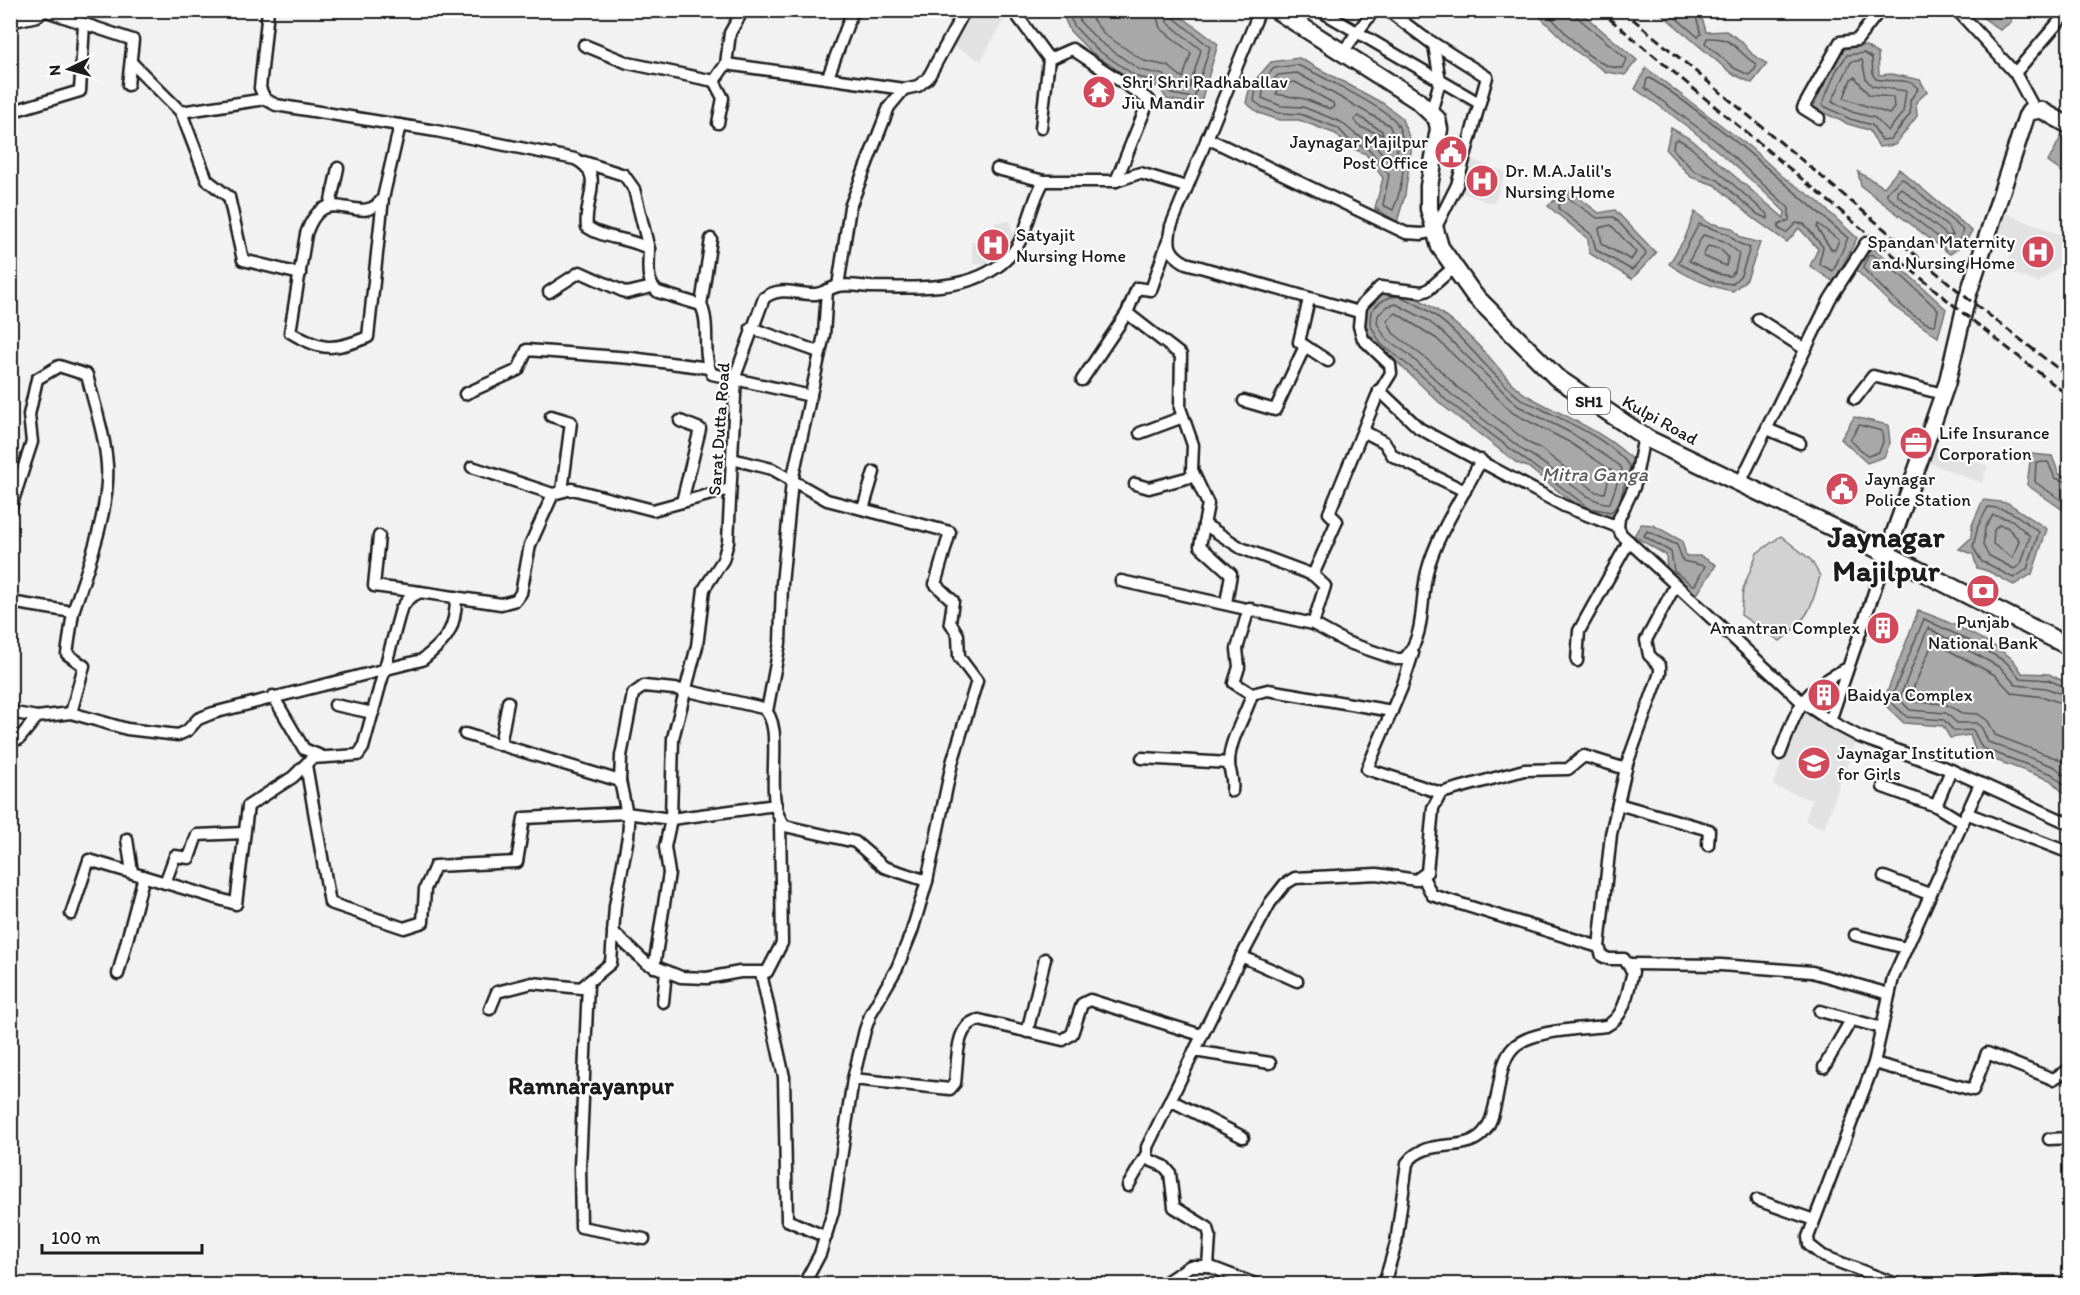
<svg xmlns="http://www.w3.org/2000/svg" width="2080" height="1295" viewBox="0 0 2080 1295" font-family="Itim,sans-serif">
<style>
.built{fill:#e2e2e2}
.green{fill:#d2d2d2;stroke:#777;stroke-width:1.5}
.water{fill:#a8a8a8;stroke:#707070;stroke-width:1.5}
.lines{fill:none;stroke-linecap:round;stroke-linejoin:round}
.shore{stroke:#545454;stroke-width:1.5}
.minor-casing{stroke:#1c1c1c;stroke-width:15}
.secondary-casing{stroke:#1c1c1c;stroke-width:20}
.primary-casing{stroke:#1c1c1c;stroke-width:21}
.minor{stroke:#fff;stroke-width:10}
.secondary{stroke:#fff;stroke-width:15}
.primary{stroke:#fff;stroke-width:16}
.rail{stroke:#1c1c1c;stroke-width:3;stroke-dasharray:9 4.5;stroke-linecap:butt}
.labels{text-anchor:middle;dominant-baseline:central;stroke-width:4.5;stroke-linejoin:round;paint-order:stroke}
.shield{fill:#fff;stroke:#606060;stroke-width:1.5}
.shield-label{font-size:16px;font-weight:bold;fill:#1c1c1c}
.poi-label{font-size:18px;fill:#1c1c1c;stroke:#fff;text-anchor:start}
.street-label{font-size:18px;fill:#1c1c1c;stroke:#fff}
.water-label{font-size:20px;font-style:italic;fill:#5b5b5b;stroke:#fff}
.district-label{font-size:24px;font-weight:bold;fill:#1c1c1c;stroke:#fff}
.town-label{font-size:30px;font-weight:bold;fill:#1c1c1c;stroke:#fff}
</style>
<rect width="100%" height="100%" fill="#f2f2f2"/>
<filter id="ink" filterUnits="userSpaceOnUse"><feTurbulence type="fractalNoise" baseFrequency=".0167" numOctaves="2"/><feDisplacementMap in="SourceGraphic" scale="12" xChannelSelector="R" yChannelSelector="G"/><feConvolveMatrix kernelMatrix="1 2 1 2 8 2 1 2 1" color-interpolation-filters="sRGB"/></filter>
<g filter="url(#ink)">
<g class="built">
<polygon points="968,11 1000,11 1007,14 981,61 950,44"/>
<polygon points="1470,159 1506,172 1494,204 1458,191"/>
<polygon points="2005,213 2069,238 2061,265 2038,283 2005,270 2016,240 1997,232"/>
<polygon points="1010,221 1012,232 1017,237 1010,251 999,255 999,260 989,261 988,264 973,264 971,242 987,240 988,237 997,236 995,222"/>
<polygon points="1929,444 1988,466 1982,483 1923,461"/>
<polygon points="1802,705 1856,741 1824,828 1805,821 1812,800 1773,786"/>
</g>
<path class="green" d="M1781 536 1811 560 1820 576C1811 611 1808 618 1780 641L1741 615 1743 589 1757 553Z"/>
<g class="water">
<polygon points="1061,11 1174,11 1218,44 1200,105 1167,99 1159,87 1135,82 1091,52 1070,31"/>
<polygon points="1534,11 1579,11 1637,60 1625,75 1606,72 1574,50"/>
<path d="M1658 11C1685 10 1700 1 1706 32L1726 31 1740 40 1752 54 1767 64 1752 83 1731 73Z"/>
<polygon points="1974,11 2012,11 2011,22 2000,30"/>
<polygon points="1866,46 1878,54 1879,75 1891,74 1920,80 1927,92 1916,102 1917,116 1895,145 1879,147 1869,130 1848,124 1813,108 1831,68 1845,48"/>
<polygon points="1299,58 1384,104 1401,117 1412,144 1405,195 1397,222 1375,208 1383,178 1366,154 1347,146 1336,134 1299,120 1279,120 1259,113 1246,103 1250,86 1271,62"/>
<path d="M1646 68 1751 148 1782 176 1815 199 1857 238 1834 282 1810 266 1818 249 1799 228 1787 242 1753 218 1715 185 1691 177 1666 150 1671 128 1692 140 1784 218 1785 212C1739 167 1689 125 1635 89Z"/>
<polygon points="2062,135 2069,139 2069,177 2048,162"/>
<polygon points="1899,169 1972,231 1964,244 1950,254 1861,186 1858,172 1884,187"/>
<polygon points="1567,189 1599,213 1615,210 1656,253 1632,279 1589,253 1588,239 1548,206"/>
<path d="M1695 212 1709 223 1732 228 1741 238 1760 243 1747 279 1733 291C1713 288 1685 276 1669 264L1685 238Z"/>
<polygon points="1868,245 1908,274 1946,309 1938,337 1894,307 1854,268"/>
<path d="M1396 290C1432 301 1464 329 1489 357 1501 370 1512 387 1528 396 1565 417 1607 432 1637 464L1631 490 1614 519 1586 513 1528 467 1517 463 1442 405 1398 363 1376 348 1363 325 1365 308 1381 293Z"/>
<polygon points="1854,417 1888,425 1890,443 1884,457 1867,463 1841,439"/>
<polygon points="2031,454 2052,456 2059,474 2069,478 2069,514 2027,485"/>
<path d="M1983 500 2008 503 2047 529 2032 574 2014 585C2001 579 1991 570 1977 568L1973 554 1959 549 1971 538 1972 525Z"/>
<polygon points="1641,524 1653,525 1682,541 1686,556 1701,556 1716,565 1696,596 1667,574 1666,555 1634,536"/>
<path d="M1918 611C1941 617 1993 643 2011 658 2015 662 2019 668 2022 673L2049 674 2069 684V798L2050 780 1976 753 1970 735 1950 738 1943 726 1904 723 1883 703Z"/>
</g>
<g class="lines">
<g class="shore">
<polyline points="1066,10 1075,27 1095,48 1137,77 1162,82 1171,94 1194,98 1210,47 1173,17 1171,10"/>
<polyline points="1075,10 1081,23 1100,42 1140,70 1164,75 1175,87 1189,89 1201,50 1167,22 1164,10"/>
<polyline points="1085,10 1105,35 1144,61 1168,66 1183,78 1191,53 1160,28 1155,10"/>
<path d="M1543 10C1565 29 1591 70 1623 68L1627 59 1577 17 1575 10"/>
<polyline points="1667,10 1698,37 1701,34 1694,10"/>
<path d="M1707 38C1737 37 1734 51 1756 64V68L1749 75 1734 68 1705 43Z"/>
<path d="M1864 53 1872 58 1873 75 1876 79C1889 83 1910 76 1918 89L1910 100V114L1891 139 1882 140 1872 125 1850 119 1822 105 1836 71 1847 55Z"/>
<polygon points="1862,60 1866,79 1872,86 1906,91 1903,112 1888,131 1875,118 1852,112 1832,101 1851,62"/>
<path d="M1297 65C1314 72 1388 110 1396 122 1410 142 1403 189 1393 210L1383 205 1389 175 1370 150 1350 141 1338 128 1300 114 1279 113 1262 107 1254 101 1256 89 1274 68Z"/>
<polygon points="1297,73 1389,125 1398,145 1395,162 1391,163 1374,144 1355,134 1341,122 1303,107 1281,106 1262,98 1263,92 1278,75"/>
<polygon points="1855,77 1869,95 1893,97 1894,108 1889,114 1844,98 1851,79"/>
<path d="M1650 78C1720 123 1784 184 1848 238L1833 271 1819 264 1823 247 1804 224 1796 223 1786 233 1778 228 1779 225 1789 220V208L1717 142 1645 88 1647 79Z"/>
<polygon points="1295,82 1333,103 1334,107 1330,109 1305,99 1276,94 1282,84"/>
<polygon points="1358,116 1382,131 1383,135 1360,127 1354,120"/>
<polygon points="1678,139 1688,145 1768,215 1768,219 1757,214 1718,180 1694,171 1673,149 1674,141"/>
<polygon points="1902,178 1963,230 1959,240 1948,245 1887,196 1887,192"/>
<polygon points="1901,188 1949,228 1953,235 1948,236 1898,196 1897,192"/>
<polygon points="1568,198 1597,218 1614,217 1645,251 1646,255 1632,270 1596,250 1592,235 1559,209 1559,205"/>
<polygon points="1699,224 1728,234 1738,243 1750,248 1741,275 1732,284 1716,282 1678,263"/>
<polygon points="1818,224 1839,240 1835,250 1831,249 1817,228"/>
<polygon points="1611,225 1636,252 1631,260 1602,244 1599,228"/>
<path d="M1703 235 1724 241 1739 253 1735 271 1730 276C1717 276 1701 266 1689 261Z"/>
<polygon points="1708,246 1720,249 1728,257 1726,266 1703,256"/>
<path d="M1872 254 1904 278 1938 310 1935 325C1916 325 1877 283 1863 268L1868 256Z"/>
<path d="M1396 304 1427 320 1442 332 1518 406 1573 434 1619 465 1622 469 1610 503C1588 506 1547 461 1524 451L1451 394 1407 353 1386 339 1377 323 1378 315 1388 306Z"/>
<polygon points="1396,313 1437,339 1513,413 1569,442 1611,470 1605,493 1596,492 1541,449 1529,443 1457,387 1438,368 1393,333 1387,320"/>
<polygon points="1859,425 1882,431 1883,442 1879,452 1868,456 1850,440"/>
<polyline points="2070,483 2055,478 2048,462 2036,462 2035,482 2070,506"/>
<path d="M1617 506 1611 512 1589 508 1446 400 1427 380 1381 344 1370 324 1371 311C1380 302 1389 293 1403 298 1454 317 1480 367 1521 399 1527 403 1535 405 1542 409 1570 424 1611 440 1630 467L1619 503"/>
<path d="M1988 507C2014 509 2019 518 2039 532L2027 569 2014 578C2002 574 1995 565 1982 562L1973 547 1978 526Z"/>
<polygon points="1993,515 2012,520 2030,536 2021,564 2014,569 1988,555 1983,545 1985,528"/>
<polygon points="1999,525 2007,527 2019,540 2013,558 1993,544 1994,530"/>
<polygon points="1647,531 1677,545 1683,561 1705,566 1695,585 1692,585 1674,571 1671,552 1644,536"/>
<polyline points="2070,689 2048,680 2020,678 2006,662 1970,641 1924,619 1890,701 1907,717 1944,720 1954,731 1973,730 1982,748 2052,774 2070,790"/>
<polyline points="2070,697 2046,688 2016,685 2001,668 1928,628 1899,699 1910,710 1946,713 1957,723 1976,723 1982,728 1988,742 2055,767 2070,780"/>
<polyline points="2070,706 2044,697 2012,693 1995,675 1933,642 1910,696 1915,702 1945,704 1962,713 1978,714 1988,721 1995,735 2058,759 2070,768"/>
</g>
<g class="minor-casing">
<g id="minor">
<path d="M268 10 260 88 265 99 276 105 436 131 575 159C607 174 583 201 587 227 606 240 629 237 649 249 649 264 645 282 658 292L701 305C711 326 701 353 712 374L811 396"/>
<polyline points="1013,10 1049,59"/>
<path d="M1260 10 1171 226C1167 245 1169 254 1186 263L1359 312"/>
<polyline points="1319,10 1479,103"/>
<polyline points="1387,10 1434,45 1440,81 1431,113"/>
<polyline points="1957,10 2015,73 2035,110"/>
<polyline points="46,11 133,40 128,85"/>
<polyline points="10,22 37,16 46,10"/>
<polyline points="584,45 628,63 714,81"/>
<polyline points="1342,53 1374,10"/>
<polyline points="131,62 181,112 265,99"/>
<polyline points="726,64 904,89"/>
<polyline points="2015,73 2069,10"/>
<polyline points="828,77 853,10"/>
<polyline points="10,112 80,91 84,24"/>
<polyline points="181,112 207,180 229,197 243,260 300,274"/>
<polyline points="1819,118 1803,108 1840,42 1857,40 1880,10"/>
<polyline points="718,123 723,98 714,81 726,64 730,33 743,10"/>
<polyline points="1041,128 1049,59 1072,49 1149,100 1116,181"/>
<polyline points="1207,138 1406,233 1422,234 1434,231 1457,185 1487,77 1427,39"/>
<polyline points="584,162 624,175 634,189 649,249"/>
<polyline points="997,169 1044,181"/>
<path d="M383 198 368 337C334 351 321 351 290 332L306 234C326 176 360 232 383 198L400 125"/>
<polyline points="330,205 338,168"/>
<polyline points="1168,241 1151,290 1137,288 1127,313 1181,355 1180,408 1193,445 1192,470 1208,504 1200,546 1231,574 1226,603"/>
<polyline points="838,286 850,207 889,107 904,89 918,86 928,78 965,10"/>
<polyline points="549,292 580,272 627,293 652,287"/>
<polyline points="1309,299 1299,342 1328,361"/>
<polyline points="701,305 711,239"/>
<polyline points="1758,319 1805,349"/>
<polyline points="751,328 819,352"/>
<polyline points="1082,380 1127,313"/>
<polyline points="1379,390 1419,428 1435,437 1564,506 1618,527"/>
<polyline points="465,394 518,370 527,350 631,358 709,368"/>
<polyline points="1855,399 1873,376 1943,394"/>
<polyline points="1244,401 1275,410 1305,346"/>
<polyline points="551,416 571,422 562,491"/>
<polyline points="680,421 700,429 682,502"/>
<polyline points="1767,429 1800,443"/>
<polyline points="1363,431 1384,442 1393,456 1465,491"/>
<polyline points="1140,433 1183,417"/>
<polyline points="1644,436 1634,487 1619,518 1618,527 1621,534 1801,701 1830,721"/>
<polyline points="732,459 772,469 827,500 950,532 935,584 953,601 950,622 958,635 959,657 977,681 952,763 927,881 912,931 897,968 871,1013 865,1030 853,1079 833,1212 820,1254 804,1284"/>
<polyline points="472,467 553,494"/>
<polyline points="1740,483 1830,299 1866,243"/>
<polyline points="1135,484 1149,488 1194,476"/>
<polyline points="863,509 874,472"/>
<path d="M10 510 32 442 29 415 37 379 59 366 87 375C94 404 105 435 107 465 110 511 87 569 73 612"/>
<polyline points="1204,524 1241,548 1313,575"/>
<polyline points="379,536 374,586 420,592"/>
<polyline points="1887,554 1830,721 1860,737 1951,770 2070,824"/>
<path d="M1121 581 1313 624 1346 642 1396 659H1404C1426 637 1420 600 1427 572 1436 535 1464 495 1481 460"/>
<polyline points="10,602 73,612 67,654 84,666 71,713"/>
<polyline points="1313,624 1325,586 1313,575 1337,521 1329,513 1377,396 1391,373 1390,365 1363,339 1359,326 1361,306 1380,287 1422,292 1428,290 1453,268"/>
<polyline points="1413,653 1402,687 1367,769 1441,793"/>
<polyline points="1577,661 1579,631 1629,541"/>
<polyline points="1252,694 1268,690 1392,711"/>
<polyline points="273,696 304,749 321,756"/>
<polyline points="335,705 373,713"/>
<polyline points="767,711 780,643 782,584 792,481 824,335 827,290"/>
<path d="M10 712 37 717 71 713 127 729 178 735 187 731 198 719 213 713 422 660C446 641 456 630 456 597"/>
<polyline points="465,734 620,781"/>
<polyline points="10,738 19,739 37,717"/>
<polyline points="500,745 508,702"/>
<path d="M1780 754C1797 709 1801 691 1846 669"/>
<polyline points="1142,758 1229,763"/>
<polyline points="306,765 330,903 404,928 423,922 425,889 435,866 517,862 524,818 626,813 671,819 776,805"/>
<polyline points="1883,787 1936,806 1962,822"/>
<path d="M1232 791C1234 776 1229 773 1229 763 1229 739 1246 716 1252 694L1234 683 1239 667 1237 649 1249 608"/>
<polyline points="1618,804 1709,830 1708,845"/>
<polyline points="1936,806 1951,770"/>
<polyline points="1966,813 2070,853"/>
<polyline points="127,839 132,872"/>
<polyline points="1423,877 1432,895 1599,947"/>
<polyline points="1884,877 1929,894"/>
<polyline points="165,883 175,856 189,858 197,835 244,833"/>
<polyline points="71,914 89,860 236,904 248,806 293,777 312,758 358,755 363,748 401,609 409,598 420,592 501,604 516,600 521,593 530,545 553,494 572,489 653,510 730,489"/>
<polyline points="613,932 646,963 681,977 707,978 740,972 767,972 782,943 780,821"/>
<polyline points="1855,935 1906,948"/>
<polyline points="1241,956 1297,981"/>
<polyline points="1630,964 1721,965 1812,972 1889,994"/>
<path d="M654 967 669 873 665 847 671 819 673 738 697 646 704 589 723 560 728 542 736 374 764 298C781 285 796 295 816 294 824 293 830 288 838 286 847 284 860 286 870 287 916 287 979 294 1013 252 1029 232 1030 203 1044 181H1116L1140 173 1186 187"/>
<polyline points="761,973 784,1077 787,1220 826,1237"/>
<polyline points="118,974 144,876"/>
<polyline points="588,985 580,1167 581,1227 644,1239"/>
<polyline points="663,1002 666,971"/>
<path d="M490 1009 497 992 532 983 581 988 611 963 615 906 628 837 629 824 620 781 621 756 633 694 644 686 684 690 763 708C788 727 760 799 785 826L855 842 884 867 927 881"/>
<polyline points="1820,1011 1882,1028"/>
<polyline points="1027,1032 1045,959"/>
<polyline points="1194,1051 1270,1063"/>
<polyline points="1874,1063 1973,1090 1987,1053 2053,1079 2070,1069"/>
<polyline points="1824,1067 1851,1020"/>
<path d="M853 1079 950 1089 955 1083C958 1063 954 1024 979 1020L1063 1040 1072 1034 1082 1004 1090 1000 1201 1035"/>
<polyline points="1170,1100 1243,1137"/>
<polyline points="2049,1139 2070,1138"/>
<polyline points="1128,1186 1146,1155"/>
<polyline points="1757,1200 1814,1220"/>
<polyline points="1208,1266 1255,1284"/>
<polyline points="1163,1284 1190,1266 1208,1266 1210,1236 1208,1228 1174,1207 1170,1173 1164,1166 1147,1159 1147,1147 1237,965 1270,903 1285,884 1295,878 1377,874 1416,880 1427,872 1433,808 1441,793 1524,770 1568,769 1584,756 1626,769"/>
<path d="M1384 1284 1396 1243 1407 1163C1427 1136 1462 1154 1482 1134 1492 1124 1494 1109 1497 1096 1500 1081 1502 1059 1513 1048 1529 1030 1582 1029 1606 1026 1626 1016 1627 992 1633 972L1624 959H1609L1602 956 1599 947 1611 834 1627 764 1660 673V666L1649 655 1646 640 1675 586"/>
<polyline points="1896,1284 1823,1256 1809,1245 1808,1237 1874,1063 1893,978 1980,784"/>
<polyline points="1978,1284 1996,1282 2070,1283"/>
</g>
</g>
<g class="secondary-casing">
<polyline id="secondary" points="1887,554 1947,383 1967,298 2026,117 2029,112 2041,110 2070,126"/>
</g>
<g class="primary-casing">
<polyline id="primary" points="1276,10 1417,100 1437,119 1439,129 1429,186 1429,209 1440,247 1474,295 1556,377 1648,439 1873,547 2070,647"/>
</g>
<use href="#minor" class="minor"/>
<use href="#secondary" class="secondary"/>
<use href="#primary" class="primary"/>
<g class="rail">
<polyline points="1599,10 1963,313 2070,397"/>
<polyline points="1622,10 1967,298 2070,378"/>
</g>
</g>
</g>
<defs>
<g id="temple-disc" transform="scale(1.725)"><circle r="9.5" fill="#d1495b" stroke="#fff"/><path d="M0-6L5-2H3V0L6.5 2.5H4V6H1.5V3h-3V6H-4V2.5H-6.5L-3 0V-2H-5Z" fill="#fff"/></g>
<g id="civic-disc" transform="scale(1.725)"><circle r="9.5" fill="#d1495b" stroke="#fff"/><path d="M-.6-6.5H3V-4.5H.6V-3L4-1V1h2V6H-6V1h2V-1L-.6-3ZM-1.2 2.5V6h2.4V2.5Z" fill="#fff"/></g>
<g id="hospital-disc" transform="scale(1.725)"><circle r="9.5" fill="#d1495b" stroke="#fff"/><path d="M-5-5h3v3.5h4V-5h3V5h-3V1.5h-4V5h-3Z" fill="#fff"/></g>
<g id="office-disc" transform="scale(1.725)"><circle r="9.5" fill="#d1495b" stroke="#fff"/><path d="M-6-3h4V-5.5h4V-3h4V5H-6ZM-1-4.5V-3h2v-1.5ZM-6 0V1H6V0Z" fill="#fff"/></g>
<g id="bank-disc" transform="scale(1.725)"><circle r="9.5" fill="#d1495b" stroke="#fff"/><path d="M-6-4H6V4H-6ZM0-2.3a2.3 2.3 0 1 0 0 4.6a2.3 2.3 0 1 0 0-4.6Z" fill="#fff"/></g>
<g id="building-disc" transform="scale(1.725)"><circle r="9.5" fill="#d1495b" stroke="#fff"/><path d="M-4-6H4V6H1V3H-1V6H-4ZM-2.5-4.3h1.7v1.8h-1.7ZM.8-4.3h1.7v1.8H.8ZM-2.5-1h1.7V.8h-1.7ZM.8-1h1.7V.8H.8Z" fill="#fff"/></g>
<g id="school-disc" transform="scale(1.725)"><circle r="9.5" fill="#d1495b" stroke="#fff"/><path d="M0-5L7-2L0 1L-7-2ZM-4 1L0 2.5L4 1V4Q0 6-4 4Z" fill="#fff"/></g>
</defs>
<g fill-rule="evenodd">
<use href="#temple-disc" x="1099" y="92"/>
<use href="#civic-disc" x="1451" y="152"/>
<use href="#hospital-disc" x="1482" y="181"/>
<use href="#hospital-disc" x="993" y="245"/>
<use href="#hospital-disc" x="2038" y="252"/>
<use href="#office-disc" x="1916" y="443"/>
<use href="#civic-disc" x="1842" y="489"/>
<use href="#bank-disc" x="1983" y="591"/>
<use href="#building-disc" x="1883" y="628"/>
<use href="#building-disc" x="1824" y="695"/>
<use href="#school-disc" x="1814" y="763"/>
</g>
<g class="labels">
<rect class="shield" x="1568" y="388" width="42" height="26" rx="4.5"/>
<g class="shield-label">
<text x="1589" y="401">SH1</text>
</g>
<g class="poi-label">
<text x="1122" y="82">Shri Shri Radhaballav<tspan x="1122" dy="21">Jiu Mandir</tspan></text>
<text x="1428" y="142" text-anchor="end">Jaynagar Majilpur<tspan x="1428" dy="21">Post Office</tspan></text>
<text x="1505" y="171">Dr. M.A.Jalil's<tspan x="1505" dy="21">Nursing Home</tspan></text>
<text x="1016" y="235">Satyajit<tspan x="1016" dy="21">Nursing Home</tspan></text>
<text x="2015" y="242" text-anchor="end">Spandan Maternity<tspan x="2015" dy="21">and Nursing Home</tspan></text>
<text x="1939" y="433">Life Insurance<tspan x="1939" dy="21">Corporation</tspan></text>
<text x="1865" y="479">Jaynagar<tspan x="1865" dy="21">Police Station</tspan></text>
<text x="1983" y="622" text-anchor="middle">Punjab<tspan x="1983" dy="21">National Bank</tspan></text>
<text x="1860" y="628" text-anchor="end">Amantran Complex</text>
<text x="1847" y="695">Baidya Complex</text>
<text x="1837" y="753">Jaynagar Institution<tspan x="1837" dy="21">for Girls</tspan></text>
</g>
<g class="street-label">
<text transform="translate(1660 420) rotate(29)">Kulpi Road</text>
<text transform="translate(719 429) rotate(-86)">Sarat Dutta Road</text>
</g>
<g class="water-label">
<text x="1595" y="474">Mitra Ganga</text>
</g>
<g class="district-label">
<text x="591" y="1085">Ramnarayanpur</text>
</g>
<g class="town-label">
<text x="1886" y="536">Jaynagar<tspan x="1886" dy="34">Majilpur</tspan></text>
</g>
</g>
<rect width="2080" height="1295" fill="none" stroke="#fff" stroke-width="36"/>
<rect x="18" y="18" width="2044" height="1259" fill="none" stroke="#1c1c1c" stroke-width="2" filter="url(#ink)"/>
<g transform="translate(69 69) rotate(265)" stroke="#ffffff" stroke-width="4.5" paint-order="stroke">
<path d="M0-4.5L10 22L0 15L-10 22Z" fill="#1c1c1c"/>
<text y="-9" font-size="16" font-weight="bold" text-anchor="middle" fill="#1c1c1c">N</text>
</g>
<path d="M42 1244v9h160v-9" fill="none" stroke="#1c1c1c" stroke-width="3"/>
<text x="51" y="1244" font-size="18" fill="#1c1c1c" stroke="#ffffff" stroke-width="4.5" paint-order="stroke">100 m</text>
</svg>
